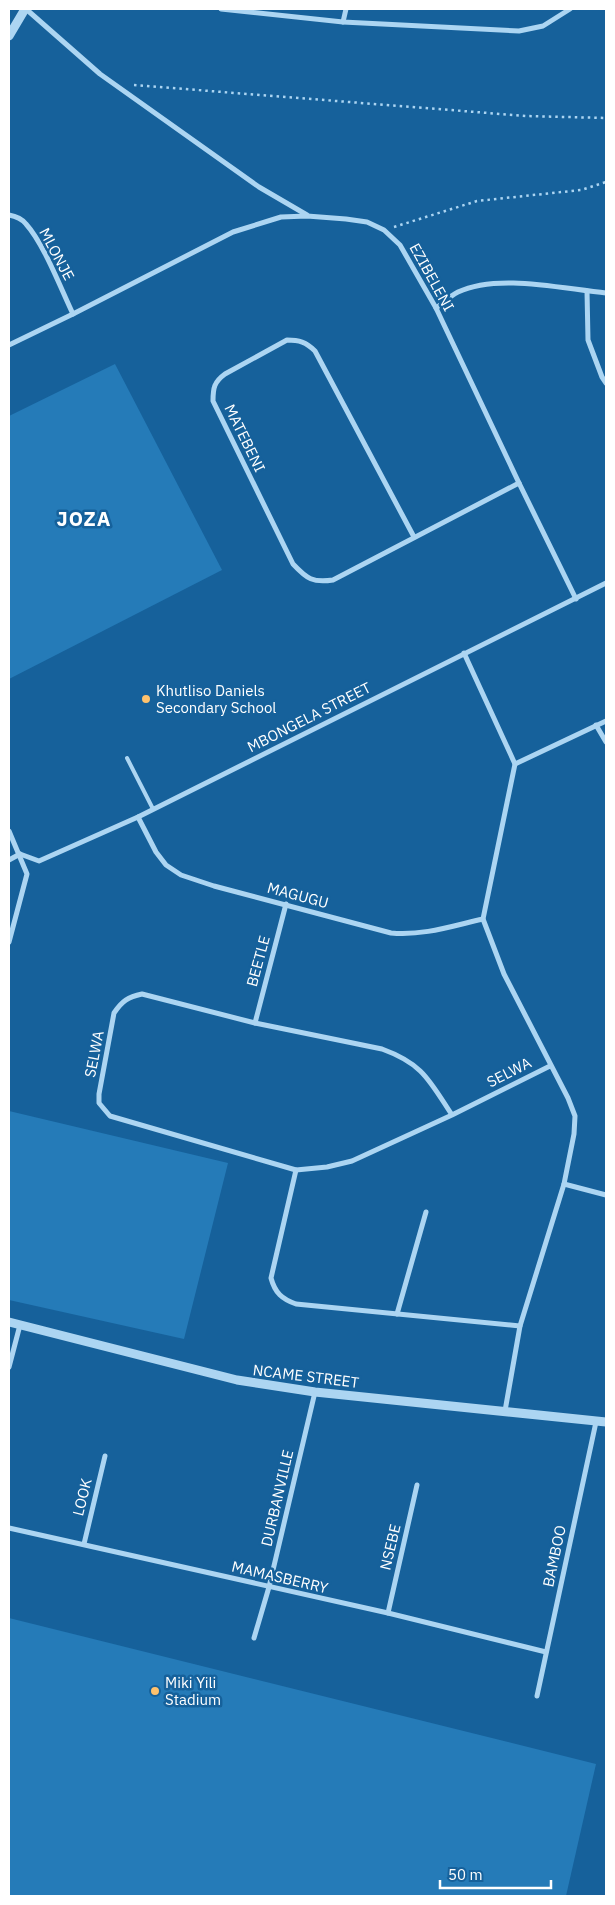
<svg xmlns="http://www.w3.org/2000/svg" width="615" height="1905" viewBox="0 0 615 1905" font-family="'IBM Plex Sans',sans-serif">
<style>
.green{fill:#257bb8}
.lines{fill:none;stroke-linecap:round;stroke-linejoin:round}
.path{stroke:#acd5f2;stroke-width:2.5;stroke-dasharray:2.5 4;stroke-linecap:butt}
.service{stroke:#acd5f2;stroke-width:4}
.minor{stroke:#acd5f2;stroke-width:5}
.tertiary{stroke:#acd5f2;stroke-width:9}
.poi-dot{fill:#ffc26d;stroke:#16619b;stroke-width:2}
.labels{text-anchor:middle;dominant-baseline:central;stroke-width:5;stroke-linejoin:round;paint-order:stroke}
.street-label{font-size:15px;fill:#fff;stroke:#16619b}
.poi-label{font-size:15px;fill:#fff;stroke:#16619b;text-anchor:start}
.district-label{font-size:20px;font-weight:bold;letter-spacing:1px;fill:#fff;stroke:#16619b}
</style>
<rect width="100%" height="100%" fill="#16619b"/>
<g class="green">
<polygon points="115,364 222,570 9,679 9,416"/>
<polygon points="9,1111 228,1163 184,1339 9,1300"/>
<polygon points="9,1618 596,1764 566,1896 9,1896"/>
</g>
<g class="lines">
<g class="path">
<polyline points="134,85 526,116 606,118"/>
<polyline points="394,227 477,201 581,190 606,182"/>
</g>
<polyline class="service" points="127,758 153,809"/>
<g class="minor">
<polyline points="26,9 100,74 259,187 307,215"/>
<polyline points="221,9 343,22 519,31 543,26 570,9"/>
<polyline points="343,22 346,9"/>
<path d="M9 215C15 216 22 219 26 224 44 244 61 289 73 314"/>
<polyline points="587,291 588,340 602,377 606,383"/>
<path d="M436 308C443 303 450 296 458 292 498 273 563 289 606 293"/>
<polyline points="9,345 73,314 233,232 281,217 307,216 346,219 367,222 384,230 400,245 436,308 519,483 576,599"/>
<path d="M414 537 315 351C306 342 299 340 287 340L225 374C214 382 213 388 213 401L293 564C307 579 313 583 333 580L519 483"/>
<polyline points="464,653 515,764 483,919 504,974 568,1098 575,1116 574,1134 564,1184 520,1326 505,1411"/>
<polyline points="596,725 606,742"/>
<polyline points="515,764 606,721"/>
<path d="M138 817 156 852 166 865 181 875 214 886 391 933C423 936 452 926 483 919"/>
<polyline points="9,831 27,874 9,942"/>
<polyline points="20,854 39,861 138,817 606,583"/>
<polyline points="9,860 20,854"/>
<polyline points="255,1023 286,904"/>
<path d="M452 1115C429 1080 423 1064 382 1049L255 1023 142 994C128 997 122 1001 114 1013L99 1094V1103L110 1116 296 1170 327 1167 352 1161 452 1115 550 1066"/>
<path d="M296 1170 271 1278C275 1293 282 1299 296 1304L520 1326"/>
<polyline points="564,1184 606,1195"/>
<polyline points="397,1314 426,1212"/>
<polyline points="9,1367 20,1325"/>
<polyline points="9,1528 388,1613 546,1652"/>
<polyline points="84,1544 105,1456"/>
<polyline points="388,1613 417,1485"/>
<polyline points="254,1638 269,1587 315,1392"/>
<polyline points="537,1696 596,1422"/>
</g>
<g class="tertiary">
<polyline points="9,36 25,9"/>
<polyline points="9,1322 237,1380 315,1392 606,1422"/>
</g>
</g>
<g class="poi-dot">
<circle cx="146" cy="699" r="5"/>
<circle cx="155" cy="1691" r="5"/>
</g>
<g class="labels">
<g class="street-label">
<text transform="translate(57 254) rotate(62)">MLONJE</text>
<text transform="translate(432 277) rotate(61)">EZIBELENI</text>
<text transform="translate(245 438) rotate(64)">MATEBENI</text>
<text transform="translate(309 717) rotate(-27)">MBONGELA STREET</text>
<text transform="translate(298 895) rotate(15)">MAGUGU</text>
<text transform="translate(258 961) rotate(-75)">BEETLE</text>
<text transform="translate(94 1054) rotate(-79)">SELWA</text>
<text transform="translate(509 1072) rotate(-27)">SELWA</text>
<text transform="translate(306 1376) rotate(7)">NCAME STREET</text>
<text transform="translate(82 1497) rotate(-76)">LOOK</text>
<text transform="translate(277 1498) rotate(-77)">DURBANVILLE</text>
<text transform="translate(390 1547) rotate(-77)">NSEBE</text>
<text transform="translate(554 1556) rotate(-78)">BAMBOO</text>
<text transform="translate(280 1577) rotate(13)">MAMASBERRY</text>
</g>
<g class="poi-label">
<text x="156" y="690">Khutliso Daniels<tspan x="156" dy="17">Secondary School</tspan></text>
<text x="165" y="1682">Miki Yili<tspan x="165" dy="17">Stadium</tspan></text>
</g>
<g class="district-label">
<text x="84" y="518">JOZA</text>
</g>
</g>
<rect width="615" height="1905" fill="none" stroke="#ffffff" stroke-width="20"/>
<path d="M440 1880v8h111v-8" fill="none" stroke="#ffffff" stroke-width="2.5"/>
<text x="448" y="1880" font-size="15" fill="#ffffff" stroke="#16619b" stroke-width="4" paint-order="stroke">50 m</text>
</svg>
